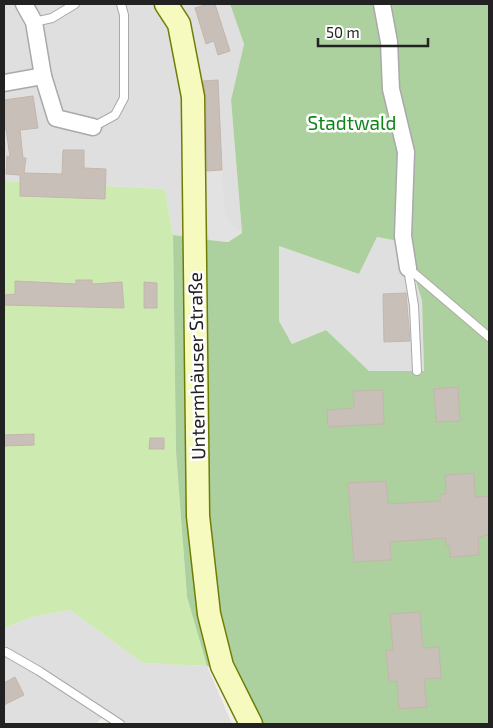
<svg xmlns="http://www.w3.org/2000/svg" width="493" height="728" viewBox="0 0 493 728" font-family="'Exo 2',sans-serif">
<style>
.residential{fill:#e0dfdf}
.grass{fill:#cdebb0}
.forest{fill:#add19e;fill-rule:evenodd}
.parking{fill:#e2e2e2}
.building{fill:#c7bfb8;stroke:#c4b6ab}
.lines{fill:none;stroke-linecap:round;stroke-linejoin:round}
.lane-casing{stroke:#a9a9a9;stroke-width:10}
.street-casing{stroke:#a9a9a9;stroke-width:19}
.secondary-casing{stroke:#707d05;stroke-width:25}
.lane{stroke:#fff;stroke-width:8}
.street{stroke:#fff;stroke-width:16}
.secondary{stroke:#f7fabf;stroke-width:22}
.labels{text-anchor:middle;dominant-baseline:central;stroke-width:5;stroke-linejoin:round;paint-order:stroke}
.park-label{font-size:19px;fill:#0c8416;stroke:#fff}
.street-label{font-size:19px;fill:#222;stroke:#fff}
</style>
<rect width="100%" height="100%" fill="#f2efe9"/>
<g class="residential">
<polygon points="4,4 230,4 244,44 231,100 242,233 228,242 173,235 165,189 4,181"/>
<polygon points="377,237 409,243 414,274 422,301 424,371 369,371 326,330 292,344 279,321 279,246 359,274"/>
<polygon points="70,610 143,663 207,666 232,724 127,724 108,711 96,724 4,724 4,628 32,617"/>
</g>
<polygon class="grass" points="4,181 165,189 173,235 176,452 187,597 207,666 143,663 70,610 32,617 4,628"/>
<path class="forest" d="M230 4H489V724H263L239 681 207 666 187 597 176 452 173 235 228 242 242 233 231 100 244 44ZM377 237 409 243 414 274 422 301 424 371H369L326 330 292 344 279 321V246L359 274Z"/>
<polygon class="parking" points="222,170 225,212 231,223 242,233 228,242 209,240 204,171"/>
<g class="building">
<polygon points="208,4 215,4 230,51 218,55 214,41 206,44 195,8"/>
<polygon points="218,80 222,170 207,171 206,97 203,81"/>
<polygon points="33,96 38,128 20,130 23,158 26,158 24,173 62,174 63,150 84,150 84,168 106,169 105,199 20,196 20,175 6,174 7,156 10,157 6,129 4,129 4,100"/>
<polygon points="76,280 92,280 92,284 122,282 124,308 4,305 4,295 15,294 15,281 76,284"/>
<polygon points="144,282 157,283 157,308 144,308"/>
<polygon points="406,293 410,341 384,342 383,294"/>
<polygon points="458,387 460,421 436,422 434,389"/>
<polygon points="383,390 384,424 328,427 327,410 354,408 353,391"/>
<polygon points="34,434 34,445 4,446 4,435"/>
<polygon points="150,438 164,438 164,449 149,449"/>
<polygon points="474,473 475,497 489,496 489,534 478,538 479,555 450,557 449,545 446,546 446,538 390,542 391,560 354,562 348,483 386,481 388,504 440,501 440,494 446,494 445,475"/>
<polygon points="420,612 423,648 439,647 441,678 424,679 427,707 399,709 397,681 389,682 386,650 393,650 390,614"/>
<polygon points="15,677 24,695 4,705 4,683"/>
</g>
<g class="lines">
<g class="lane-casing">
<g id="lane">
<polyline points="34,22 52,18 75,4"/>
<polyline points="93,127 115,115 124,98 124,15 121,4"/>
<polyline points="408,268 489,337"/>
<polyline points="408,268 414,306 417,371"/>
<polyline points="6,652 39,671 120,724"/>
</g>
</g>
<g class="street-casing">
<g id="street">
<polyline points="24,4 34,22 43,76 56,118 93,127"/>
<polyline points="382,4 389,42 391,89 406,152 403,236 408,268"/>
<polyline points="4,83 43,76"/>
</g>
</g>
<g class="secondary-casing">
<polyline id="secondary" points="166,4 179,24 193,97 198,516 209,614 222,666 251,724"/>
</g>
<use href="#lane" class="lane"/>
<use href="#street" class="street"/>
<use href="#secondary" class="secondary"/>
</g>
<g class="labels">
<g class="park-label">
<text x="352" y="122">Stadtwald</text>
</g>
<g class="street-label">
<text transform="translate(196 366) rotate(-91)">Untermhäuser Straße</text>
</g>
</g>
<rect width="493" height="728" fill="none" stroke="#222222" stroke-width="10"/>
<path d="M318 38v8h110v-8" fill="none" stroke="#222222" stroke-width="2.5"/>
<text x="326" y="38" font-size="15" fill="#222222" stroke="#ffffff" stroke-width="4" paint-order="stroke">50 m</text>
</svg>
